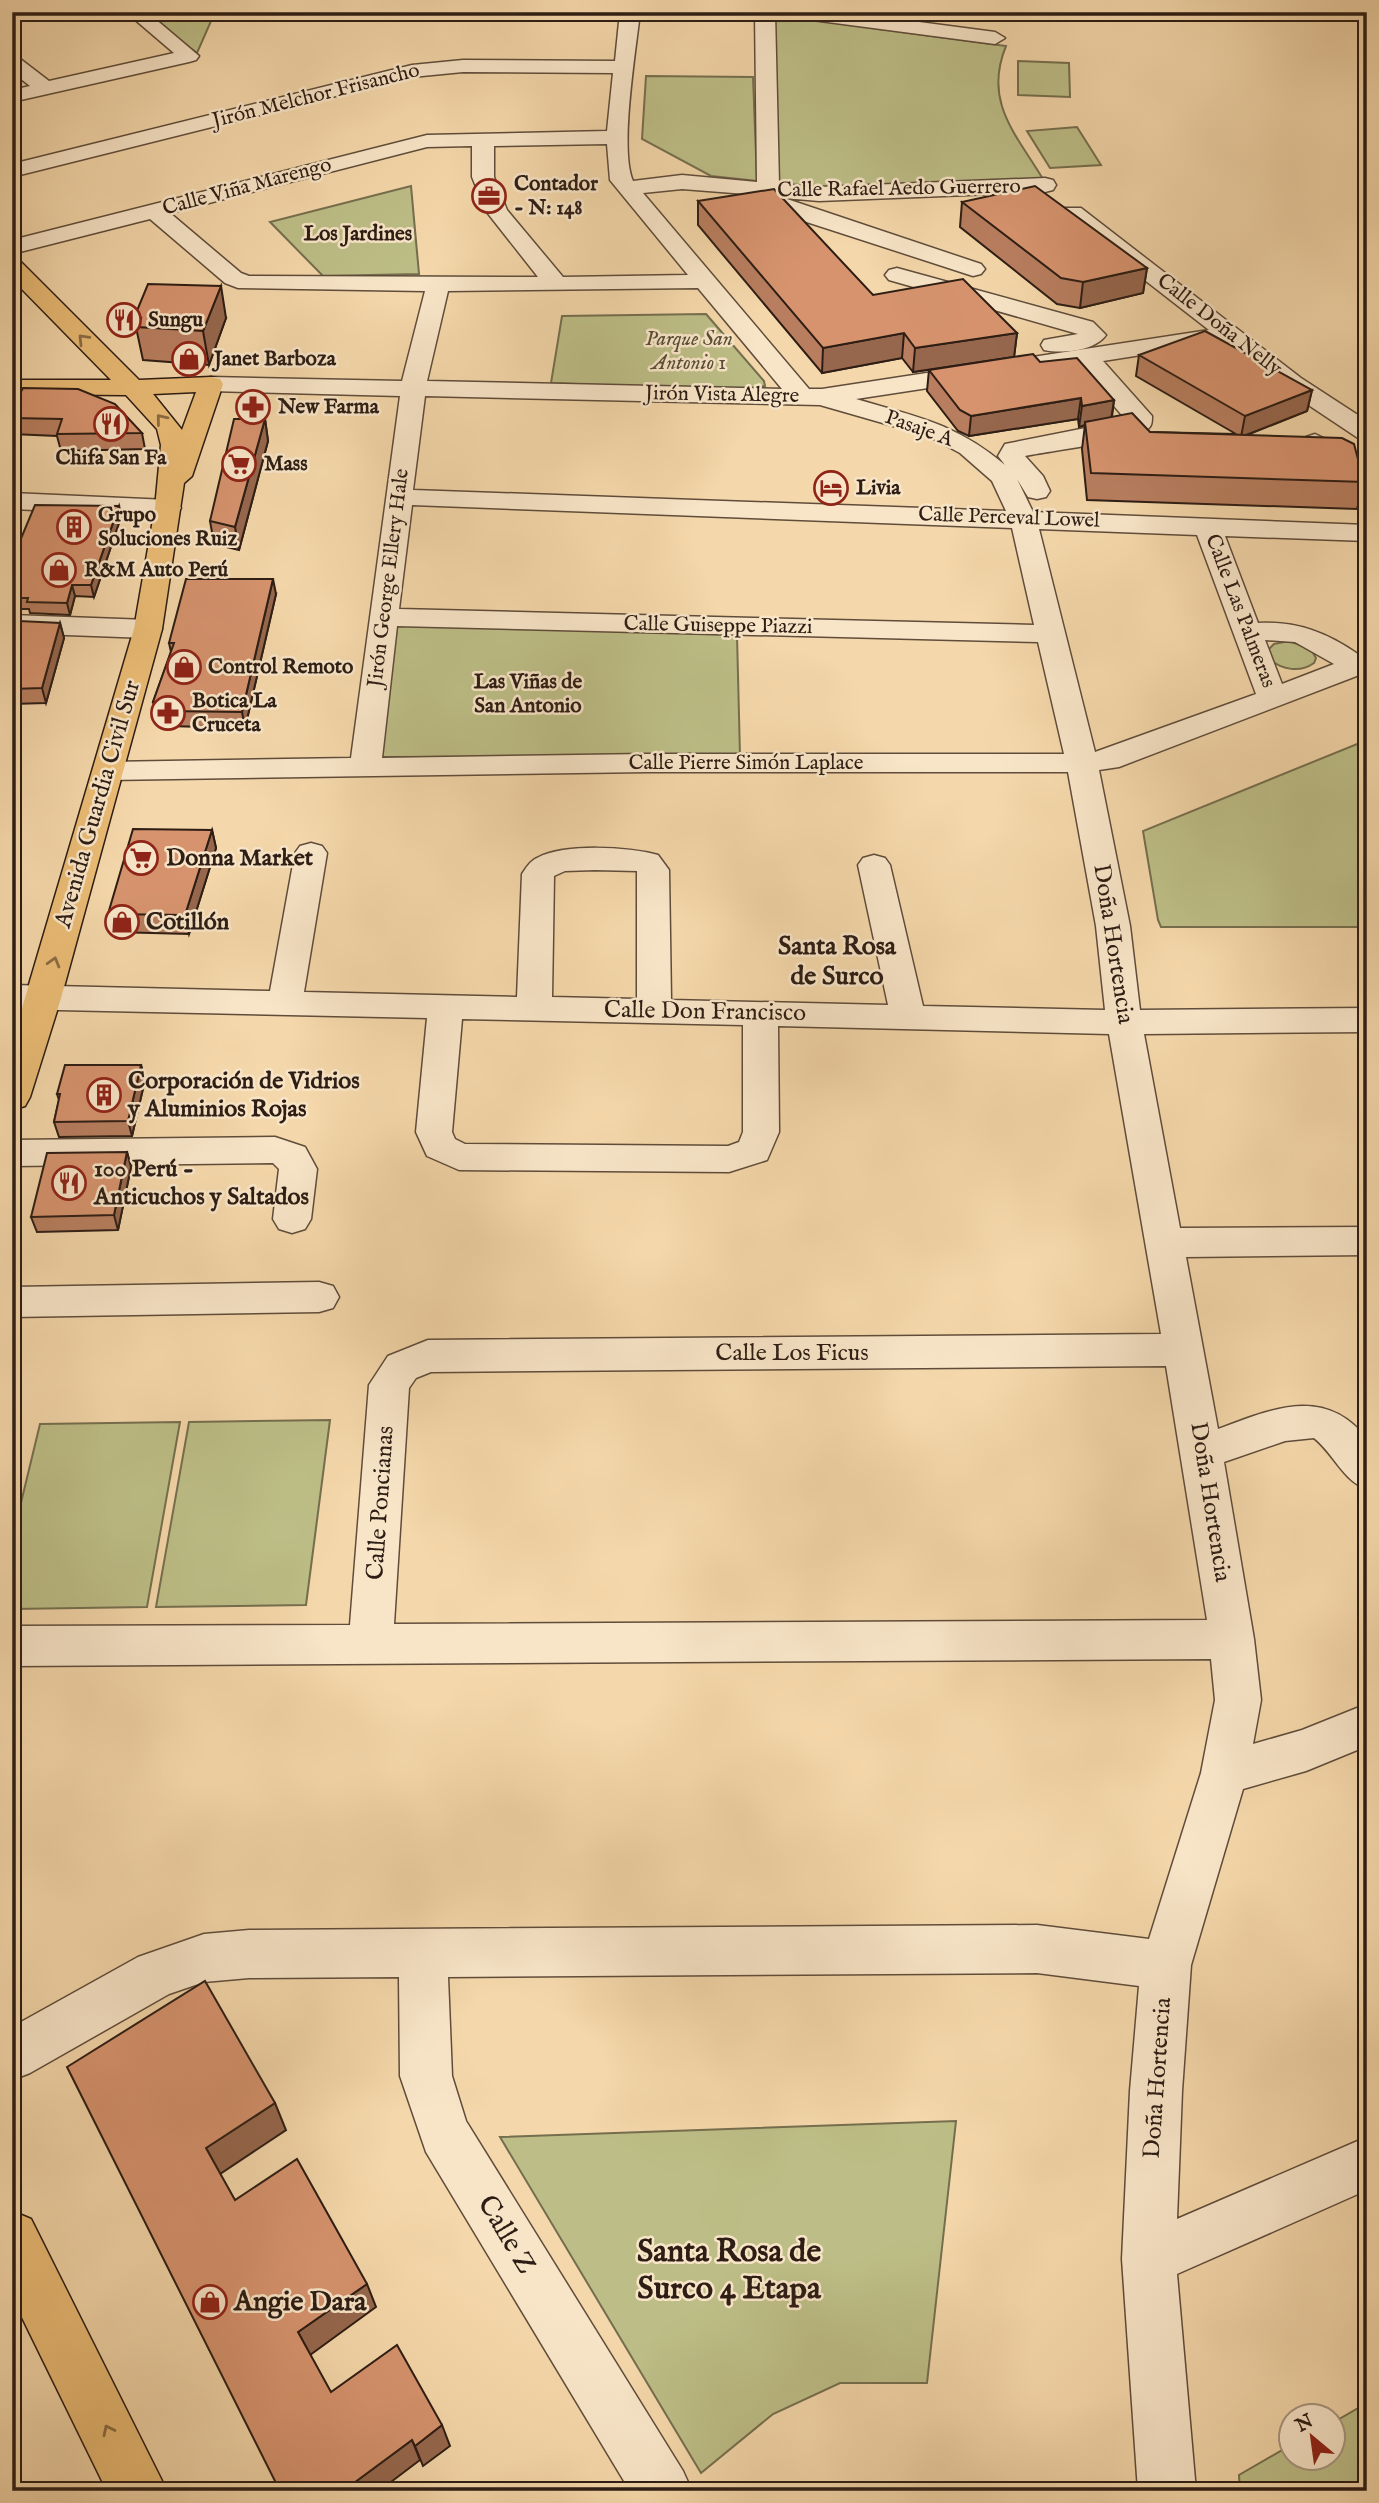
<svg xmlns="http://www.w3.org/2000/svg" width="1379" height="2503" viewBox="0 0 1379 2503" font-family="'IM FELL English',serif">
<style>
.green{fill:#bdbe87;stroke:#756e4e;stroke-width:2}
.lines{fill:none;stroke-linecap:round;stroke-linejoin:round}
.minor-casing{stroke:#5f4c3a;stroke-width:3}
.major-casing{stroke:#2d1d14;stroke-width:3}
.minor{fill:#f8e5c8;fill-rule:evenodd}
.major{fill:#eabc75;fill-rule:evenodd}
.wall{fill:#b87e5f;stroke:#2d1d14;stroke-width:2}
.shaded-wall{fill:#96674d;stroke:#2d1d14;stroke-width:2}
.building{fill:#d6936e;stroke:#2d1d14;stroke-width:2}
.oneway{stroke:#8c6c44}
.labels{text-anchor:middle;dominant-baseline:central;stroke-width:5;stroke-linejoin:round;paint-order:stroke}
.far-street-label{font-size:21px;fill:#2d1d14;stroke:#f8e5c8}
.far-poi-label{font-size:21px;font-weight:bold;fill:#2d1d14;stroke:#f8e5c8;text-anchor:start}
.far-neighbourhood-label{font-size:21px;font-weight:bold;fill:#2d1d14;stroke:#f8e5c8}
.far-park-label{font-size:21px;font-style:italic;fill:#584d36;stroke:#f8e5c8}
.street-label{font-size:24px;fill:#2d1d14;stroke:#f8e5c8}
.poi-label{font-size:24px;font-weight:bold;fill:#2d1d14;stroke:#f8e5c8;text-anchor:start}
.neighbourhood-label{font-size:26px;font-weight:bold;fill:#2d1d14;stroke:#f8e5c8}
.near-street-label{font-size:28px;fill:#2d1d14;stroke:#f8e5c8}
.near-poi-label{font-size:28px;font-weight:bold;fill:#2d1d14;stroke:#f8e5c8;text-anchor:start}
.near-neighbourhood-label{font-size:32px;font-weight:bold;fill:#2d1d14;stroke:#f8e5c8}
</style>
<rect width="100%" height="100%" fill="#f4d7aa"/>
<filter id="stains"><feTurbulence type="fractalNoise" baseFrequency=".00286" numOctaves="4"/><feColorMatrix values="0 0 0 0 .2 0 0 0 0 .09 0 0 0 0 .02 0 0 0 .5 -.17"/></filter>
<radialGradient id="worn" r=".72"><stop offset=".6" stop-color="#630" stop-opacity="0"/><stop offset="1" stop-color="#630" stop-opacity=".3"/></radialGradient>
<g class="green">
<polygon points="140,12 215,12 197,53"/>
<path d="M771 17 798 18 1006 46C983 102 1016 134 1043 179L819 189 772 186Z"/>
<polygon points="1018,61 1069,63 1070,97 1018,95"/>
<polygon points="646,76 753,77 757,181 711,176 642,139"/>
<polygon points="1077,127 1101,165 1050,168 1027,131"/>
<polygon points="411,186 419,274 323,276 270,222"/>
<polygon points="706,314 764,381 765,386 734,390 551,383 562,316"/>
<polygon points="398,622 737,635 740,756 377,757"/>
<path d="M1289 641 1311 649 1316 658 1314 663C1300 673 1282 670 1269 659L1267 651 1274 644Z"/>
<polygon points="1367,740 1367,927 1161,927 1158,920 1143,831"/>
<polygon points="330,1420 306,1605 156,1607 189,1422"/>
<polygon points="180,1422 147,1607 12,1609 12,1540 40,1424"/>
<polygon points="956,2121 927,2383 840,2383 773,2414 701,2473 500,2137"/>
<polygon points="1367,2403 1367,2491 1240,2491 1239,2475 1291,2445 1292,2458 1334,2458 1334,2422"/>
</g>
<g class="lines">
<g class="minor-casing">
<g id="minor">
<polygon points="126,12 147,12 199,56 196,60 189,62 12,102 12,90 30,86 12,72 12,56 19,58 49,81 174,53"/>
<path d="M620 12H640C636 50 619 150 633 181L682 175 757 182 755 12H775L779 184 819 187 1045 178 1053 180 1056 185 1053 190 1045 192 819 201 784 198 981 264 985 269 981 274 973 276 782 214 766 206 759 195 682 189 643 193 809 389H822L1209 330 1065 218 1062 213 1065 208H1081L1301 378 1367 421V441L1358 438 1283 388 1224 342 1103 361 1152 416C1152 422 1152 427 1146 430 1130 441 1049 451 1025 456L1043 476 1050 491 1046 497 1037 499 1028 497 1017 479 1033 512 1367 525V541L1225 536 1258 623C1297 621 1328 633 1359 655L1367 653V672L1119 767 1099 770 1130 926 1140 1010 1367 1008V1032L1144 1034 1180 1228 1367 1227V1255L1186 1257 1218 1429C1272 1409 1325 1385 1367 1439V1489C1343 1481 1334 1454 1314 1438L1285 1441 1224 1462 1254 1639 1261 1700 1253 1744 1302 1730 1367 1704V1746L1306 1771 1243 1789 1191 1965 1182 2091 1177 2219 1367 2137V2190L1177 2274 1196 2491H1138L1122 2259 1130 2091 1139 1986 1037 1973 448 1977 452 2076 466 2121 683 2471 692 2491H630L426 2152 400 2076 399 1977 249 1978 204 1982 169 1994 30 2073 12 2080V2027L138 1957 204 1934 249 1930 1037 1925 1149 1939 1201 1773 1215 1700 1211 1659 12 1666V1626L350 1625 369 1385 388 1356 428 1340 1161 1334 1109 1034 778 1026 779 1132 767 1160 729 1172 459 1170 427 1156 416 1132 427 1018 12 1009V985L270 991 295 853 300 846 311 843 322 846 327 853 304 992 517 997 522 874C526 868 530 861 537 858 565 843 629 847 658 855L669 870 671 1000 888 1005 858 865 863 858 874 855 885 858 890 865 923 1006 1105 1010 1096 926 1068 772H647L108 780 97 778 93 771 97 764 108 762 351 758 400 396 211 391 202 389 199 384 202 379 211 377 402 381 425 291 238 288 225 283 150 219 12 254V240L427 135 607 131 613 73 463 72 412 77 12 177V164L412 65 463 60 615 61ZM607 144 610 180 688 275 563 277 507 210 494 177V146ZM472 146V177L486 211 538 277 249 276 241 273 170 213 427 147ZM698 288 782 389 427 381 448 291ZM1079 365 1126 420 1005 444 998 456 1005 465C955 423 917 417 856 399ZM425 396 820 405 928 436 960 453 992 481 1006 511 413 490ZM412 505 1012 528 1034 625 399 609ZM1039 529 1197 535 1256 694 1095 752ZM397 626 1038 642 1064 754H647L382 758ZM1265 640 1295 642 1334 664 1282 684ZM595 870 637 871V999L552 997 554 876 565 871ZM462 1019 743 1025V1132L739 1142 728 1146 465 1144 455 1139 452 1132ZM1166 1366 1207 1620 394 1624 409 1388 416 1378 431 1372Z"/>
<polygon points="788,12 843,12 995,32 1005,38 995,44 797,18"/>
<path d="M897 268 1093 322 1106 335C1095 351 1062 354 1044 350L1041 345 1044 340 1078 334 889 280 885 275 889 270Z"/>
<polygon points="1315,434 1367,459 1367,478 1306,447 1302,442 1306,437"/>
<polygon points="12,493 168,500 177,502 181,508 177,514 168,516 12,509"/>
<polygon points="12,615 148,620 158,623 162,629 158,635 148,638 12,633"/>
<polygon points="275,1137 305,1147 317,1169 311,1219 305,1229 292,1233 279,1229 273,1219 279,1169 273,1163 12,1166 12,1140"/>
<polygon points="319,1282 333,1286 339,1297 333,1308 319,1312 12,1317 12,1287"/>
</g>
</g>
<g class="major-casing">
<g id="major">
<path d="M12 259 20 261 139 380 211 377 220 379 223 384 192 476 184 483 162 629 61 998 30 1097 25 1106 12 1110V1042L134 629 155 508 161 445 157 429 126 395 12 394V380H111L12 279ZM196 392 182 430 153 394Z"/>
<polygon points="12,2211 31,2219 167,2491 107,2491 12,2297"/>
</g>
</g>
<use href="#minor" class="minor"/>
<use href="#major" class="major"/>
</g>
<g class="wall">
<polygon points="698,201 873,295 1017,333 1014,357 913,372 902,358 822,373 698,225"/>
<polygon points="962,202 1147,268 1143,293 1080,308 1057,304 960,227"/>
<polygon points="134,318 226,318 209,365 143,360"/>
<polygon points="1139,355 1312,390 1307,411 1247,435 1364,482 1357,509 1087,500 1082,449 1085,425 1079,427 1078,419 969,436 958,431 927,391 929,370 1040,362 1114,400 1112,417 1150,432 1236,434 1136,376"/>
<polygon points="12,408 142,433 145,449 61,451 57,436 12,434"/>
<polygon points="265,419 268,441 239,550 214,544 210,521"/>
<polygon points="119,506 121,517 94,597 75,596 70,615 30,613 29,609 12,609 12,560"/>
<polygon points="276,594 245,728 167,726 165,718 157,718 153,702 171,652 169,643"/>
<polygon points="60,623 64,638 46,703 12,704 12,646"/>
<polygon points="212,830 216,848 189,934 113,932 108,914"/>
<polygon points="141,1065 145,1080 132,1136 59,1137 54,1122 59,1100 57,1094"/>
<polygon points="127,1152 131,1167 118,1230 37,1232 31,1217"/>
</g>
<g class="shaded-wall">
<polygon points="1147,268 1143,293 1080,308 1083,282"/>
<polygon points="221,286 226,318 209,365 203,331"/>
<polygon points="904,333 902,358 822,373 823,348"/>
<polygon points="1017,333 1014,357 913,372 915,348"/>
<polygon points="1312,390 1307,411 1241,437 1245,416"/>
<polygon points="1081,398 1078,419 969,436 971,416"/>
<polygon points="1114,400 1111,420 1085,422 1085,425 1079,427 1082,406"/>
<polygon points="265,419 268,441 239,550 235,527"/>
<polygon points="119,506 121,517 94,597 91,585"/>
<polygon points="273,579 276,594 245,728 242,712"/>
<polygon points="72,585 75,596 70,615 67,603"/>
<polygon points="60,623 64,638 46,703 42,688"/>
<polygon points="12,786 20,813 12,845"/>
<polygon points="212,830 216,848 189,934 185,915"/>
<polygon points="141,1065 145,1080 132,1136 128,1121"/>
<polygon points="127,1152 131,1167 118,1230 114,1215"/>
<polygon points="275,2103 286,2130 220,2174 206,2148"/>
<polygon points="367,2284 376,2307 310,2355 298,2332"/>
<polygon points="442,2425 450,2446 423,2466 415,2446"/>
<polygon points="412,2440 420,2460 379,2491 343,2491"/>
</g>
<g class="building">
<polygon points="1035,186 1147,268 1083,282 1061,278 962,202"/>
<polygon points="774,189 873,295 963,279 1017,333 915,348 904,333 823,348 698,201"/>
<polygon points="148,284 221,286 203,331 137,327 141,318 134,318"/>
<polygon points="1205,331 1312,390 1245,416 1139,355"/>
<polygon points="1033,354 1040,362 1077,358 1114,400 1082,406 1081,398 971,416 960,410 929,370"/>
<polygon points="23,388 78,389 115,404 142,433 57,434 62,419 12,418 12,408"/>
<polygon points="1132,413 1150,432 1342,438 1354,444 1364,482 1091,473 1085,422"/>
<polygon points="234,419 265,419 235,527 210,521"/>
<polygon points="35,505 119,506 91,585 72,585 67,603 27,602 28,598 12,598 12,560"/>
<polygon points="186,579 273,579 242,712 163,711 166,702 153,702 174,643 169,643"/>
<polygon points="19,621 60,623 42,688 12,689 12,646"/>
<polygon points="133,829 212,830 185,915 108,914"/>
<polygon points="65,1065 141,1065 128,1121 54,1122 60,1094 57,1094"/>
<polygon points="127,1152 114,1215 31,1217 47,1153"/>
<polygon points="205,1981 275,2103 206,2148 235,2200 297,2159 367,2284 298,2332 331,2392 397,2345 442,2425 415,2446 412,2440 343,2491 280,2491 67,2067"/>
</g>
<defs><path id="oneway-chevron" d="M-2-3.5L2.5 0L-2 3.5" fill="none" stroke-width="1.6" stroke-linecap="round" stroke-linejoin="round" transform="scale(1.75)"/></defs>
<g class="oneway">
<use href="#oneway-chevron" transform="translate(83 339) rotate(-134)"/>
<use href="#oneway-chevron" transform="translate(161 419) rotate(-129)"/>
<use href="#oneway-chevron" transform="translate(54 962) rotate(-74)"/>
<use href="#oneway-chevron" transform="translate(108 2430) rotate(-116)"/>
</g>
<defs>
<g id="office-ring" transform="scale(1.75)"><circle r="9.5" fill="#f8e5c8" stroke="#8f2418" stroke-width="1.5"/><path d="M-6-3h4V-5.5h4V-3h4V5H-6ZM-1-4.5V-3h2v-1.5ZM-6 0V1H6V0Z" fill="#8f2418"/></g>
<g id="restaurant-ring" transform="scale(1.75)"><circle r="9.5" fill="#f8e5c8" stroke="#8f2418" stroke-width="1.5"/><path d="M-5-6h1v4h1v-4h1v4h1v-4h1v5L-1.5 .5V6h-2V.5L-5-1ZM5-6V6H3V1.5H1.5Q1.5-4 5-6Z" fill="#8f2418"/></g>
<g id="shop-ring" transform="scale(1.75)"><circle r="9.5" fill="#f8e5c8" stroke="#8f2418" stroke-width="1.5"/><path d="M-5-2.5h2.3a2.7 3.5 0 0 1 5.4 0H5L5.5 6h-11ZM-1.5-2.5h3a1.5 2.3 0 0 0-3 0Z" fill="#8f2418"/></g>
<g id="pharmacy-ring" transform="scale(1.75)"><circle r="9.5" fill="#f8e5c8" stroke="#8f2418" stroke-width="1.5"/><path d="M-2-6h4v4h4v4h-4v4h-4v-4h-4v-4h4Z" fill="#8f2418"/></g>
<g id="supermarket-ring" transform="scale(1.75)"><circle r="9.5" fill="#f8e5c8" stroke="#8f2418" stroke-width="1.5"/><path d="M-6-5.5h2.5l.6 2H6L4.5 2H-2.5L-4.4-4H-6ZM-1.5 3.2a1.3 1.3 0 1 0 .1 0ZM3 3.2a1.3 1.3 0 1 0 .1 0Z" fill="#8f2418"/></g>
<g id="hotel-ring" transform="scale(1.75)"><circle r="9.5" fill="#f8e5c8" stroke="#8f2418" stroke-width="1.5"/><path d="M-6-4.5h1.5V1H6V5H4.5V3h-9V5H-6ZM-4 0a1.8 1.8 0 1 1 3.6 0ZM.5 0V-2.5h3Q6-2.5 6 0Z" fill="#8f2418"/></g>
<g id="building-ring" transform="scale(1.75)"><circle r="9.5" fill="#f8e5c8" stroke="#8f2418" stroke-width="1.5"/><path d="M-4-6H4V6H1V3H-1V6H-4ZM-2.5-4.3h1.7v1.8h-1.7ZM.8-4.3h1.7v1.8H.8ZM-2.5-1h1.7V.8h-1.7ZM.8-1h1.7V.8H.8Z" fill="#8f2418"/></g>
</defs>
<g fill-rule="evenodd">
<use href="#office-ring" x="489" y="196"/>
<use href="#restaurant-ring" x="124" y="320"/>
<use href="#shop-ring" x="189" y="359"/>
<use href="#pharmacy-ring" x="253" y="407"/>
<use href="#restaurant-ring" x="111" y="424"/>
<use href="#supermarket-ring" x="239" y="464"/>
<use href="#hotel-ring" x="831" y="488"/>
<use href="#building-ring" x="74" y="527"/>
<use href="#shop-ring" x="59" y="570"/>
<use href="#shop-ring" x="184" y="667"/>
<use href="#pharmacy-ring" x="168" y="713"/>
<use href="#supermarket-ring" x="141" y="858"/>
<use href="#shop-ring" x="122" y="922"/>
<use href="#building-ring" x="104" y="1095"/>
<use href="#restaurant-ring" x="69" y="1183"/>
<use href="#shop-ring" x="210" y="2302"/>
</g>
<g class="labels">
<g class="far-street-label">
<text transform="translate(316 96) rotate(-14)">Jirón Melchor Frisancho</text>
<text transform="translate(247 187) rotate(-15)">Calle Viña Marengo</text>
<text transform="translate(899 189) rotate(-1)">Calle Rafael Aedo Guerrero</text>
<text transform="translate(1219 325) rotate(38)">Calle Doña Nelly</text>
<text transform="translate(722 395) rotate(1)">Jirón Vista Alegre</text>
<text transform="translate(919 429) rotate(20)">Pasaje A</text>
<text transform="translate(1009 518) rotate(2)">Calle Perceval Lowel</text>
<text transform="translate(389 578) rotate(-83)">Jirón George Ellery Hale</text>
<text transform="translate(1240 611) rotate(69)">Calle Las Palmeras</text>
<text transform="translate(718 626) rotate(1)">Calle Guiseppe Piazzi</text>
<text x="746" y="763">Calle Pierre Simón Laplace</text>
</g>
<g class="far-poi-label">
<text x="514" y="184">Contador<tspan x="514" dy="24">- N: 148</tspan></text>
<text x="148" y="320">Sungu</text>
<text x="214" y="359">Janet Barboza</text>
<text x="278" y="407">New Farma</text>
<text x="111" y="458" text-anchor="middle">Chifa San Fa</text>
<text x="264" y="464">Mass</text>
<text x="856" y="488">Livia</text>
<text x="98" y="515">Grupo<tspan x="98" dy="24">Soluciones Ruiz</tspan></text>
<text x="84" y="570">R&amp;M Auto Perú</text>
<text x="208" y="667">Control Remoto</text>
<text x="192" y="701">Botica La<tspan x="192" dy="24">Cruceta</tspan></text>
</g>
<g class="far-neighbourhood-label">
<text x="358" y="234">Los Jardines</text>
<text x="528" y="682">Las Viñas de<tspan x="528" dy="24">San Antonio</tspan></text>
</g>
<g class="far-park-label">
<text x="689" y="339">Parque San<tspan x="689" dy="24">Antonio 1</tspan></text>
</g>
<g class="street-label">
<text transform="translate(98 804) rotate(-74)">Avenida Guardia Civil Sur</text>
<text transform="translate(1113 944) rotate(81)">Doña Hortencia</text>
<text transform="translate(705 1012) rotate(1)">Calle Don Francisco</text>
<text x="792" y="1353">Calle Los Ficus</text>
<text transform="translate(1210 1502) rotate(81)">Doña Hortencia</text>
<text transform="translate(381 1503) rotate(-86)">Calle Poncianas</text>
<text transform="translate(1158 2078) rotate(-86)">Doña Hortencia</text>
</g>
<g class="poi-label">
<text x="166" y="858">Donna Market</text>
<text x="146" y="922">Cotillón</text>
<text x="128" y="1081">Corporación de Vidrios<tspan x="128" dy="28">y Aluminios Rojas</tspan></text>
<text x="94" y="1169">100 Perú -<tspan x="94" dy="28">Anticuchos y Saltados</tspan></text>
</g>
<g class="neighbourhood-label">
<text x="837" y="946">Santa Rosa<tspan x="837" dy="30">de Surco</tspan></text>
</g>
<g class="near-street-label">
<text transform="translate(506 2235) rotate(59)">Calle Z</text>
</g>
<g class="near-poi-label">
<text x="234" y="2302">Angie Dara</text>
</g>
<g class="near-neighbourhood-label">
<text x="729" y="2252">Santa Rosa de<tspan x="729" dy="37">Surco 4 Etapa</tspan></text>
</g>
</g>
<rect width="1379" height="2503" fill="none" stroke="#f4d7aa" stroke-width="42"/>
<rect x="14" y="14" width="1351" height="2475" fill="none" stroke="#2d1d14" stroke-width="3.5"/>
<rect x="21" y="21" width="1337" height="2461" fill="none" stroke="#2d1d14" stroke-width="2"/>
<g transform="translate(1312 2437) rotate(331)"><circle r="33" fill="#f8e5c8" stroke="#a79580" stroke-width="2"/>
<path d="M0-5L12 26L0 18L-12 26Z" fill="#8f2418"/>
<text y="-10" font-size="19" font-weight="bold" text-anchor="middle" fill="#2d1d14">N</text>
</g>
<rect width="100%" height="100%" filter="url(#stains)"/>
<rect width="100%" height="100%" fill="url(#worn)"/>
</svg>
